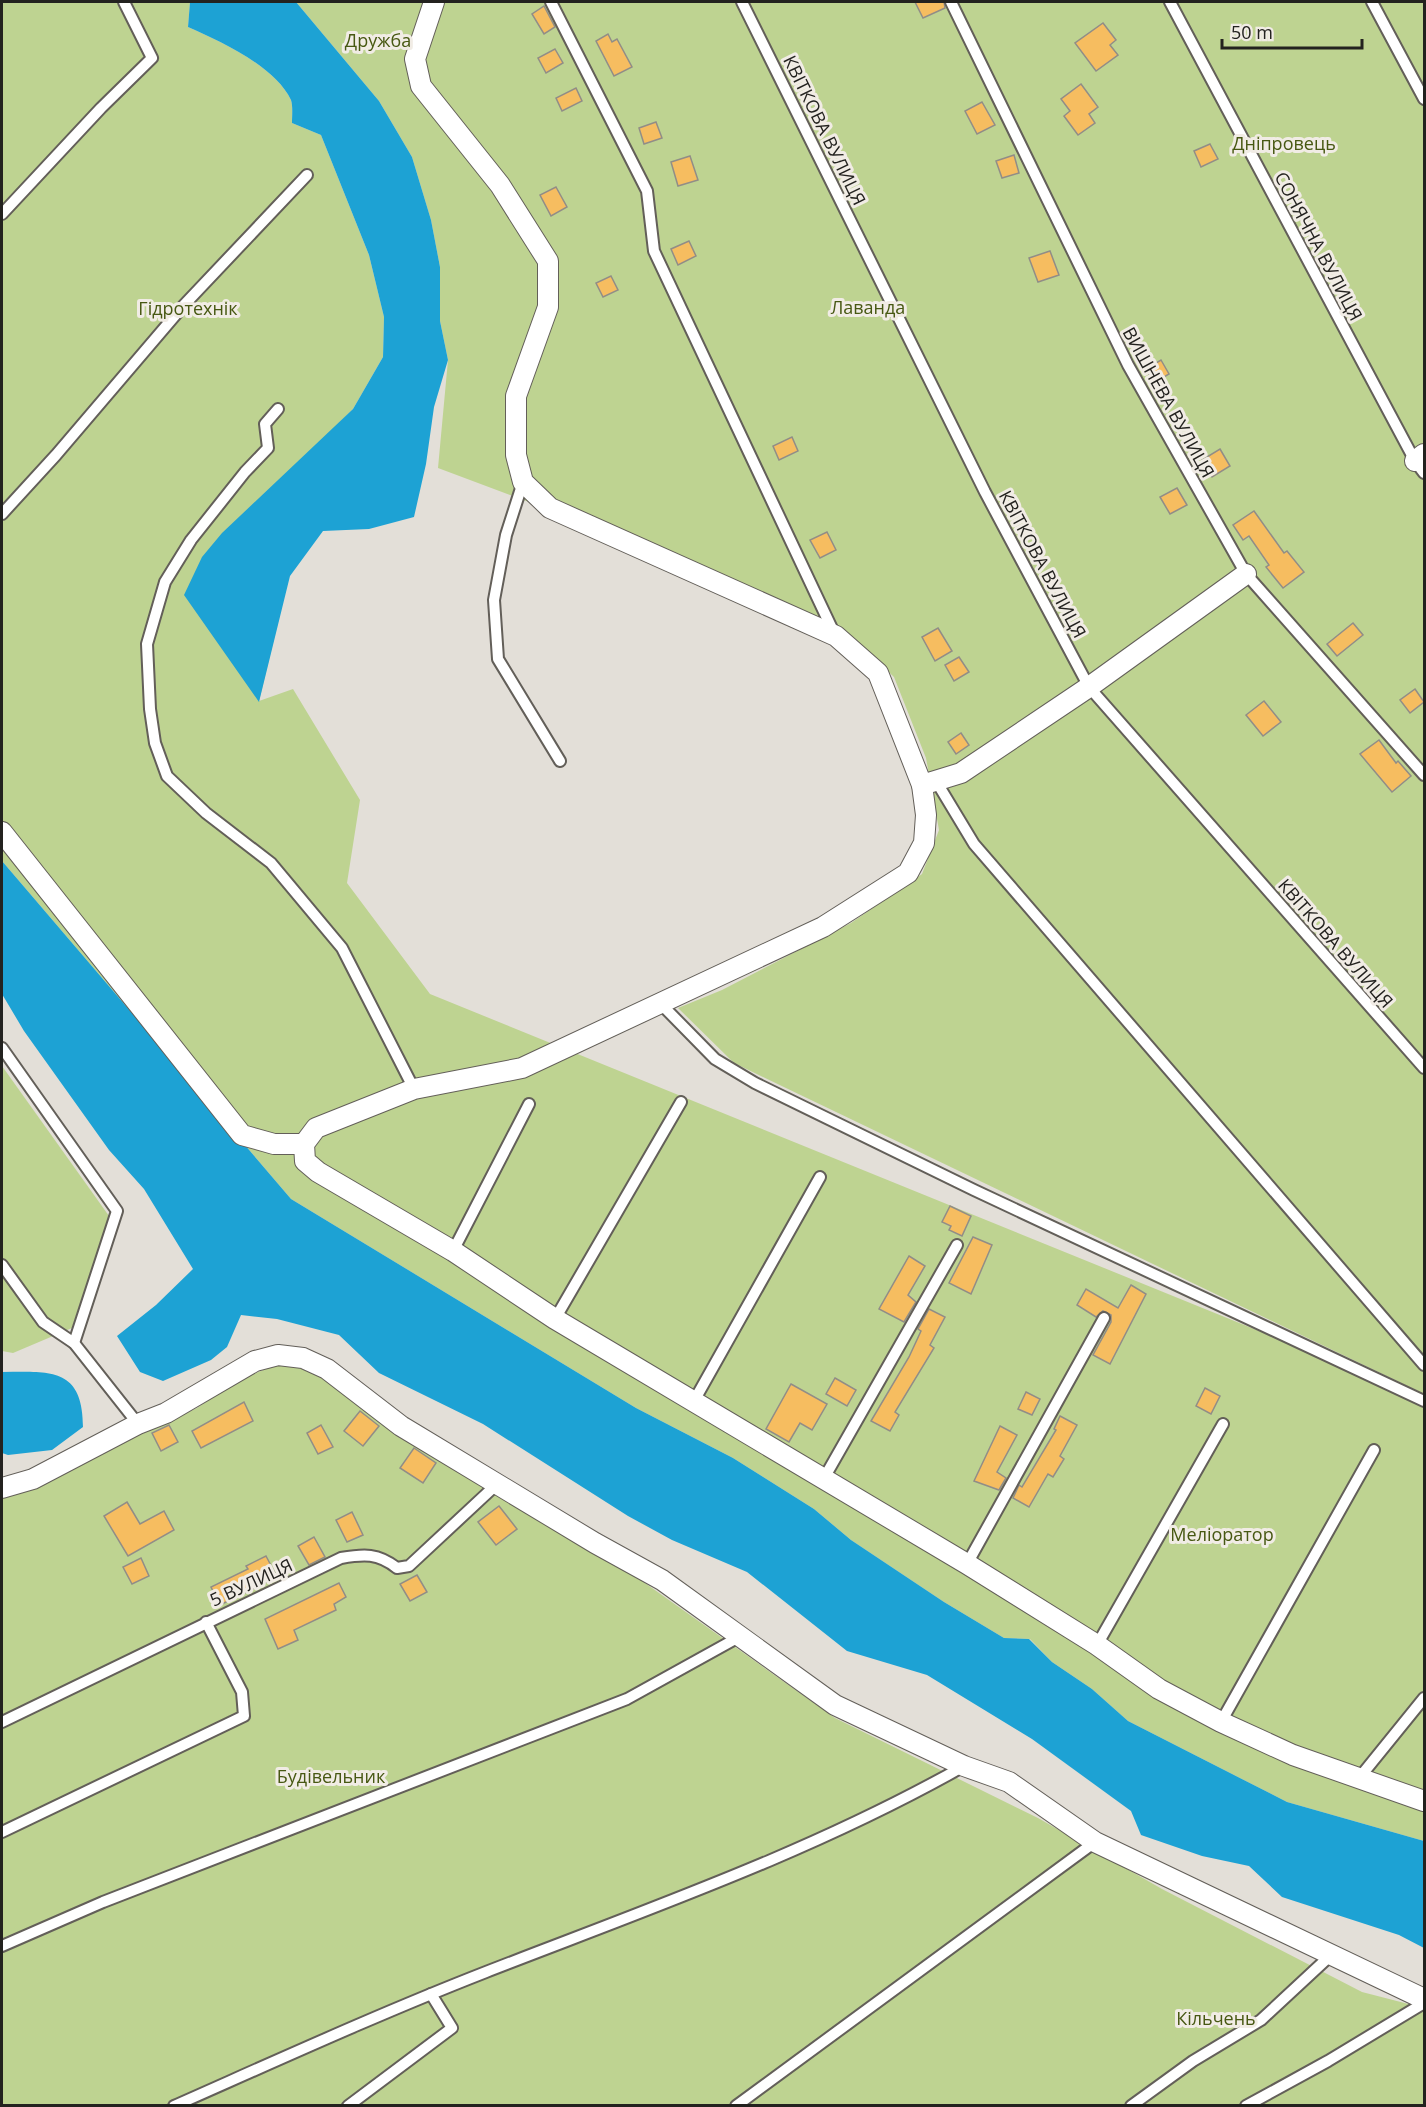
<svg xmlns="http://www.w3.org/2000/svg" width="1426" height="2107" viewBox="0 0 1426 2107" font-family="'Open Sans',sans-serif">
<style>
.green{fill:#bed391}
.water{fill:#1da2d4}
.building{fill:#f6bd60;stroke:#918d87;stroke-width:1.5}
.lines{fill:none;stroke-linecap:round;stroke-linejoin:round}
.lane-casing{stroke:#635f59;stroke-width:14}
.street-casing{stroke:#635f59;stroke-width:22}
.lane{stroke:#fff;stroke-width:10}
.street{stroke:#fff;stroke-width:20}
.labels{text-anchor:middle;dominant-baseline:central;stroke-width:6;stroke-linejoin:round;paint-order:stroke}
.park-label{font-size:18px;fill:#475812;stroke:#f1ece5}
.street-label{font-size:18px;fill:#23221f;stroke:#f1ece5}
</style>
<rect width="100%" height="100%" fill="#e3dfd8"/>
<g class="green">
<path d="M2 2H190L188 27C220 41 275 66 291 100 293 106 292 116 292 123L321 135 369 255 384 317 383 357 353 409 322 440 259 701 293 689 360 800 347 883 430 994 1424 1398V1841L1287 1802 1128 1721 1092 1689 1052 1662 1030 1639 1004 1638 944 1602 851 1540 814 1509 733 1458 636 1408 291 1199 2 861Z"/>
<polygon points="296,2 1424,2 1424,1394 734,1063 678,1008 722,990 851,923 922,874 939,830 926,758 894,677 850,635 663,552 438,468 448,360 440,321 440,267 431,220 412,157 379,101"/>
<polygon points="2,1066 109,1216 72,1328 13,1353 2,1351"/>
<polygon points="286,1361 326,1377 614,1561 835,1718 1038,1818 1162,1889 1362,1992 1424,2008 1424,2105 2,2105 2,1498 197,1408 238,1380"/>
</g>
<g class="water">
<path d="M190 2H296L379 101 412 157 431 220 440 267V321L448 360 434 407 426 464 414 517 369 529 323 531 290 576 259 702 184 595 202 557 222 533 353 409 383 357 384 317 369 255 321 135 292 123C292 116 293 106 291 100 275 66 220 41 188 27Z"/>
<polygon points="2,861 291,1199 636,1408 733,1458 814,1509 851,1540 944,1602 1004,1638 1029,1639 1052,1662 1092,1689 1128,1721 1287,1802 1424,1841 1424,1948 1399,1935 1282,1897 1249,1866 1202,1856 1141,1835 1131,1811 1032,1739 927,1675 847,1651 747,1572 672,1540 628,1516 483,1424 379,1373 339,1335 277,1319 241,1315 227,1347 211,1360 163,1381 140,1372 117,1336 156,1305 193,1269 144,1189 109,1150 24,1031 2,994"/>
<path d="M2 1372C48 1372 83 1366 83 1427L52 1450 8 1455 2 1453Z"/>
</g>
<g class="building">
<polygon points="915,2 944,2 945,8 923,18"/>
<polygon points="544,6 555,27 544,34 532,14"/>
<polygon points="1103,23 1116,40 1110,45 1118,55 1096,71 1075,43"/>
<polygon points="608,34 612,42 617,39 632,67 614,76 596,41"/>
<polygon points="555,49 563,63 546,73 538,58"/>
<polygon points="1081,84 1098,107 1089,114 1095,123 1078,135 1064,116 1070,111 1061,99"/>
<polygon points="576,88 582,101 562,111 556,98"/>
<polygon points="982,102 995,125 977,134 965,111"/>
<polygon points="656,122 662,138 644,144 639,128"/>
<polygon points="1210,144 1218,159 1201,167 1194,151"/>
<polygon points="1014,155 1019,173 1002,178 996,161"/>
<polygon points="690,156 698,180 678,186 671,162"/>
<polygon points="556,187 567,207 551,216 540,195"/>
<polygon points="689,241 696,256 678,265 671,249"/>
<polygon points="1050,251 1059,275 1038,282 1029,258"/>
<polygon points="611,276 618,290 603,297 596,283"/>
<polygon points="1161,360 1169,374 1154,383 1146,369"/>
<polygon points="792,437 798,451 779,460 773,446"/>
<polygon points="1220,449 1230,466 1212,477 1202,460"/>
<polygon points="1177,488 1187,505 1170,514 1160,497"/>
<polygon points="1254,511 1284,553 1287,551 1304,572 1283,588 1266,567 1269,565 1249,536 1243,540 1233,525"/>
<polygon points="827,532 836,550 820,558 810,540"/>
<polygon points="1353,623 1363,635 1337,656 1327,644"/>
<polygon points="938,628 952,651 935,661 922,637"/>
<polygon points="959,657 969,672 954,681 945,665"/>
<polygon points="1415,689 1424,702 1410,713 1400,700"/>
<polygon points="1264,701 1281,722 1263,736 1246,715"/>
<polygon points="961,733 969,745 956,754 948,742"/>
<polygon points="1379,740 1396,763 1398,761 1411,776 1392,792 1360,754"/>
<polygon points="950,1206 971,1216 962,1236 949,1230 951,1226 942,1222"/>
<polygon points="973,1237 992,1245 971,1294 949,1283"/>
<polygon points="909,1256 925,1266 908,1295 916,1302 904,1322 879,1309"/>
<polygon points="1131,1285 1146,1294 1110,1364 1093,1355 1111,1322 1111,1315 1103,1311 1096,1317 1077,1305 1086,1289 1118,1308"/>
<polygon points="929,1309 945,1317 930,1345 934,1348 895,1412 899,1415 890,1431 871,1421 909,1357 921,1331 918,1329"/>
<polygon points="835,1378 856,1390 847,1406 826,1394"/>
<polygon points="791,1384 827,1404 812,1430 800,1423 789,1442 766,1429"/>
<polygon points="1205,1388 1220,1396 1211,1414 1196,1406"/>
<polygon points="1026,1392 1040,1399 1032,1415 1018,1409"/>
<polygon points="244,1402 253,1421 201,1448 192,1431"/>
<polygon points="360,1411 379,1426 363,1446 344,1431"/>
<polygon points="1060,1416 1077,1425 1060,1456 1064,1459 1053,1477 1048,1474 1029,1507 1013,1498 1019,1485 1022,1487 1056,1430 1054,1429"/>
<polygon points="169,1425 178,1442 161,1451 152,1433"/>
<polygon points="321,1425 333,1447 318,1454 307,1433"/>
<polygon points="1000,1426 1017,1435 997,1472 1006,1478 999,1490 974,1481"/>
<polygon points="414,1448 436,1463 423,1483 400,1468"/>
<polygon points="127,1502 140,1524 164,1511 174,1530 128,1556 104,1516"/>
<polygon points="499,1506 517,1529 496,1545 478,1522"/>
<polygon points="352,1512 363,1535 347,1542 336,1520"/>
<polygon points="314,1537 325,1557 309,1565 298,1546"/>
<polygon points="266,1556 277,1577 220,1605 211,1587 248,1569 246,1566"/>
<polygon points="141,1558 149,1576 132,1584 123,1567"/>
<polygon points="417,1575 427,1592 410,1601 400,1584"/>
<polygon points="339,1583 346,1597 334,1604 336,1610 294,1630 298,1640 278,1649 265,1619"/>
</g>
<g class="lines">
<g class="lane-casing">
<g id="lane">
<polyline points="551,2 647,191 654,251 835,635"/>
<polyline points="742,2 985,492 1089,687 1424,1068"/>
<polyline points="951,2 1128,365 1246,574 1424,775"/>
<polyline points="1170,2 1415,461 1424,473"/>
<polyline points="1372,2 1424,99"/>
<polyline points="2,214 101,108 152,58 124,2"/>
<polyline points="278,409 265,424 268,448 245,472 191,540 165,582 147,644 150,709 155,743 167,776 206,813 271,863 342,948 414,1089"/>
<polyline points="523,482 506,535 494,600 498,659 560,761"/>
<polyline points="2,514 56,455 184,305 307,175"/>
<polyline points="936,781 974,844 1424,1365"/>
<polyline points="662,1005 715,1059 755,1083 974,1190 1424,1401"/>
<polyline points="2,1048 117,1211 74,1343"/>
<polyline points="453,1251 529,1104"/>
<polyline points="2,1265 43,1322 74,1343 138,1424"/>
<polyline points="555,1319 681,1102"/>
<polyline points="694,1401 820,1177"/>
<polyline points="823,1480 957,1245"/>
<polyline points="967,1564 1104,1318"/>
<polyline points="1097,1645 1223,1424"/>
<path d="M2 1722 341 1558C364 1554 378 1553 397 1568L409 1566 497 1484"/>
<polyline points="1221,1722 1374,1450"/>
<polyline points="1360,1777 1424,1698"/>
<polyline points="2,1832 244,1716 242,1692 206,1622"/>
<polyline points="2,1946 103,1902 627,1699 739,1637"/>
<path d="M174 2106C278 2060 381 2013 486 1972 648 1909 812 1852 964 1766"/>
<polyline points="348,2106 452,2028 431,1994"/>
<polyline points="736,2106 1095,1842"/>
<polyline points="1131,2106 1193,2061 1261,2020 1331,1955"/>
<polyline points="1246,2106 1328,2061 1424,2003"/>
</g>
</g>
<g class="street-casing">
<g id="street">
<polyline points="434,2 415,59 421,86 500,185 548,261 548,307 516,396 516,455 523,482 550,508 836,636 878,673 922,785 926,815 924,843 908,873 823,927 522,1068 414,1089 316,1128 304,1144 305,1161 318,1172 453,1251 555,1319 967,1564 1097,1645 1159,1689 1221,1722 1293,1755 1424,1801"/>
<polyline points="1415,461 1424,454"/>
<polyline points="922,785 961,773 1089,687 1246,574"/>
<polyline points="2,832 242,1135 274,1144 304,1144"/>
<polyline points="2,1488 33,1479 138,1424 166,1413 255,1361 278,1355 303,1358 327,1369 401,1426 595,1543 662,1580 835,1705 964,1766 1009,1782 1095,1842 1424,1999"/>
</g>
</g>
<use href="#lane" class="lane"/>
<use href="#street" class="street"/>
</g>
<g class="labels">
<g class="park-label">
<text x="378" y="40">Дружба</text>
<text x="1284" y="143">Дніпровець</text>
<text x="868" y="307">Лаванда</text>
<text x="188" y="308">Гідротехнік</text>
<text x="1222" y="1534">Меліоратор</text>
<text x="331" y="1776">Будівельник</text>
<text x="1216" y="2018">Кільчень</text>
</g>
<g class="street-label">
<text transform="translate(825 130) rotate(64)">КВІТКОВА ВУЛИЦЯ</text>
<text transform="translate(1319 246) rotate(62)">СОНЯЧНА ВУЛИЦЯ</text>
<text transform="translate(1169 402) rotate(61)">ВИШНЕВА ВУЛИЦЯ</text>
<text transform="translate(1043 564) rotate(62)">КВІТКОВА ВУЛИЦЯ</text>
<text transform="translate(1336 943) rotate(49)">КВІТКОВА ВУЛИЦЯ</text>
<text transform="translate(251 1582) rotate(-25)">5 ВУЛИЦЯ</text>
</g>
</g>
<rect width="1426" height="2107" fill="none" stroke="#23221f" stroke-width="6"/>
<path d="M1222 39v9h140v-9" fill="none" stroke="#23221f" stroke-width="3"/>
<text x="1231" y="39" font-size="18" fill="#23221f" stroke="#f1ece5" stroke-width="4.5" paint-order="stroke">50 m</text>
</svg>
